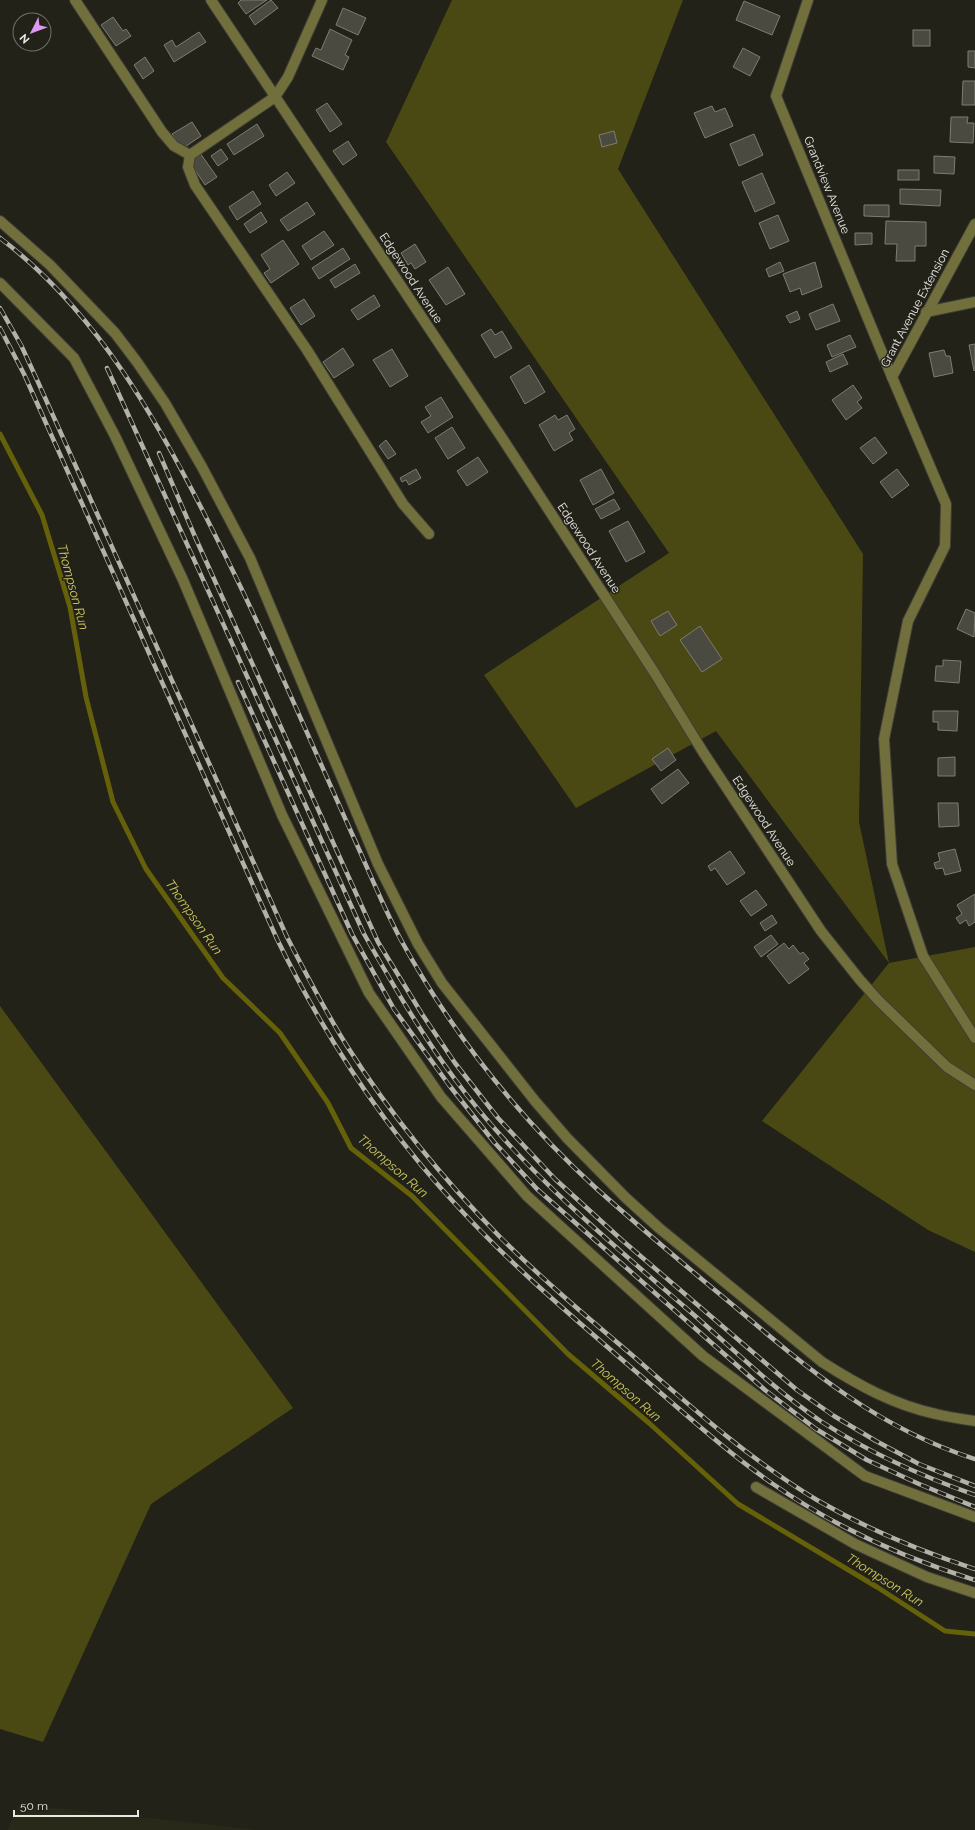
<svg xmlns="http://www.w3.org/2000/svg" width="975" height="1830" viewBox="0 0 975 1830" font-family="Raleway,sans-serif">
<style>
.built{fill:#292919}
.green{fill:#4b4913}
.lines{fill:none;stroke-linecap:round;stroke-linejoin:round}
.stream{stroke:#65610a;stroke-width:5}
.building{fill:#4a4a40;stroke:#7d7d72}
.minor-casing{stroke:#3f3e35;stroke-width:12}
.minor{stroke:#71703d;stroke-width:10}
.rail-casing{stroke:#b2b2ab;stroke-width:4.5}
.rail{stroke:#232219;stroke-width:3;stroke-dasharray:9;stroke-linecap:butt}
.labels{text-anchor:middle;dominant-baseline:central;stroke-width:3;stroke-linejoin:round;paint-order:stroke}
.street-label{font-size:12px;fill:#e9e9e3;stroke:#232219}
.water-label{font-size:13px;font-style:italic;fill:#ccc85e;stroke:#232219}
</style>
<rect width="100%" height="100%" fill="#232219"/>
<polygon class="built" points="19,1804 258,1830 259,1830 7,1830"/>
<g class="green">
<polygon points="452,0 683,0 618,169 863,554 859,822 889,963 975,947 975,1252 928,1230 762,1121 889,963 716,731 576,808 484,675 669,553 386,142"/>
<polygon points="0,1006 293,1408 151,1504 43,1742 0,1729"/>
</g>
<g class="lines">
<polyline class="stream" points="0,434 42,515 70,607 86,697 113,802 146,869 223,978 280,1033 328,1103 351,1148 412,1196 568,1354 649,1423 738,1504 877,1587 945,1631 975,1634"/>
</g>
<g class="building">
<polygon points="241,0 267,0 246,14 238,3"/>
<polygon points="271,0 278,8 255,25 249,16"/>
<polygon points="744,1 780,16 772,35 736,20"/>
<polygon points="343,8 366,18 358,35 336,25"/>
<polygon points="113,17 123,31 126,29 131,36 116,46 101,25"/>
<polygon points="330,29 352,40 345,55 349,57 343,70 312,56 316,48 321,50"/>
<rect x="913" y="30" width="17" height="16"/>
<polygon points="199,32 206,42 174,62 164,45 172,40 176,47"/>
<polygon points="743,48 760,57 750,76 733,67"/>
<polygon points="968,51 975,51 975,68 968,67"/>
<polygon points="145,57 154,71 143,79 134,65"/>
<polygon points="963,81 975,81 975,105 962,105"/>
<polygon points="327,103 342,124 330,132 316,110"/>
<polygon points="712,106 715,112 725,108 733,126 705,138 694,113"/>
<polygon points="951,117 968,117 967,123 974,123 973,143 950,142"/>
<polygon points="192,122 201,136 182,149 172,134"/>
<polygon points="257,124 264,136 234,155 227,144"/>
<polygon points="614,131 617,143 602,147 599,135"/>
<polygon points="754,134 763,155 739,166 730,144"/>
<polygon points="348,141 357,155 343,165 333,151"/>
<polygon points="221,149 228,159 218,166 211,156"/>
<polygon points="200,153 217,177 205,185 189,161"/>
<polygon points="934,156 955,157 954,174 934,173"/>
<rect x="898" y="170" width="21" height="10"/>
<polygon points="287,172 295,183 276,196 269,185"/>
<polygon points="762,173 775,203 755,212 742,182"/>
<polygon points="900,189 941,190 940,206 900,204"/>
<polygon points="253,191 261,204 237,220 229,207"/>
<polygon points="307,202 315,214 288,231 280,220"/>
<polygon points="864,205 889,205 889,217 864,216"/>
<polygon points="261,212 267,222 250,233 244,224"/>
<polygon points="778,215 789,241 770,249 759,223"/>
<polygon points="886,221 926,222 926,246 915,246 915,261 896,261 897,244 885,244"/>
<polygon points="324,231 334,245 311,260 302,246"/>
<polygon points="855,233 872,233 872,244 855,245"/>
<polygon points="283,240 299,264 271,283 264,273 270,269 261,255"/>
<polygon points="415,244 426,262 415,269 411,263 408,265 401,253"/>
<polygon points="343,248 350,259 319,279 312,268"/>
<polygon points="780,262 784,271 769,277 766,269"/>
<polygon points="815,262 822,287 802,295 800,288 790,292 783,274"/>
<polygon points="355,264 360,273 335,288 330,280"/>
<polygon points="448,267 465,294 446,305 429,280"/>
<polygon points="374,295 380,306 358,320 351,310"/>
<polygon points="304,299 315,316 301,325 290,308"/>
<polygon points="833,304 840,321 816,330 809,314"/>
<polygon points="797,311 800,319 790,323 786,316"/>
<polygon points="491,329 495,335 502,331 512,348 495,358 481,335"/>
<polygon points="850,335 856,347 832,357 827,345"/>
<polygon points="975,344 975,370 974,371 969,345"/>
<polygon points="343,348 354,365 334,378 323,362"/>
<polygon points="392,349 408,376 390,387 373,360"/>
<polygon points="944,350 946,356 950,356 953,373 934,377 929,353"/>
<polygon points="843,354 848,364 830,372 826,362"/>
<polygon points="529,365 545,392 525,404 510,377"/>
<polygon points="853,385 862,398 857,402 862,408 846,420 832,400"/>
<polygon points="441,397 453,417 428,433 421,422 431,416 425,407"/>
<polygon points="555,415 558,420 567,415 575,429 569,433 573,440 554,451 539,425"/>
<polygon points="452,427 465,448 448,459 435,438"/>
<polygon points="875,437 887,453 873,464 860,448"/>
<polygon points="386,440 396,454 388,459 379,446"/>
<polygon points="478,457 488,472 467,486 457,471"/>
<polygon points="416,469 421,478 409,485 406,480 402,482 400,478"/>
<polygon points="601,469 614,493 593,505 580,480"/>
<polygon points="897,469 909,485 892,498 880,482"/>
<polygon points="614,499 620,509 601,519 595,509"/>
<polygon points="628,521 645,552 626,562 609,531"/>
<polygon points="966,609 975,613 974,637 957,629"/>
<polygon points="668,611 677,625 660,636 651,621"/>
<polygon points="700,626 722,659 702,672 680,640"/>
<polygon points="943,660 961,661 959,683 935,681 936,666 943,666"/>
<polygon points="933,711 958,711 957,731 938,730 938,722 933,722"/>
<polygon points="668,748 676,760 661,771 652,759"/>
<polygon points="955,757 955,776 938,776 938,758"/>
<polygon points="678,769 689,783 662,804 651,789"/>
<polygon points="938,803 958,803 959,826 939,827"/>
<polygon points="955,849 961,871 945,875 943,868 936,869 934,863 940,861 938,853"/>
<polygon points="730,851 745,873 727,885 715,868 711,871 708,866"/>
<polygon points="756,890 767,905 751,916 740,901"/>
<polygon points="975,894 975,922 969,926 966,920 960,924 956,918 962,914 957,905"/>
<polygon points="772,915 777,923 765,931 760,923"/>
<polygon points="771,935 778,944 761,957 754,947"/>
<polygon points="784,943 789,949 793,945 800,954 803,952 809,959 804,963 809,969 789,984 767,956"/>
</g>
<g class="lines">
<g class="minor-casing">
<g id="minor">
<polyline points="75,0 162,132 174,146 190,155"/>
<polyline points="211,0 504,441 654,672 703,752 821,931 860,980 878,1000 947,1067 975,1085"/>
<polyline points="322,0 288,77 275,97 190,155 188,167 195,185 307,350 403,504 429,534"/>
<polyline points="808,0 776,96 892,377"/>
<path d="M0 221 50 265 115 333 137 362 165 403 202 467 250 558 378 864 418 944 442 983 535 1101 567 1138 626 1198 659 1228 822 1362C858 1385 894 1405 936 1414 948 1417 962 1419 975 1421"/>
<polyline points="975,224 892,377 946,504 945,546 908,621 884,739 892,864 923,956 975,1038"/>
<polyline points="0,283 74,358 115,436 183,580 282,815 369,993 441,1097 527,1196 703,1356 865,1476 975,1517"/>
<polyline points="926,312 975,302"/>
<polyline points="756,1487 855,1544 927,1577 975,1593"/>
</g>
</g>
<use href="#minor" class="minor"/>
<g class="rail-casing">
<g id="rail">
<path d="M0 238C98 312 159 423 213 531 264 631 307 734 353 836 369 871 383 907 401 940 453 1035 518 1117 598 1190 642 1229 688 1268 734 1306 809 1370 879 1429 975 1459"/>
<path d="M0 308 21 345 38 382 287 937C306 974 325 1011 347 1046 391 1115 443 1179 500 1237 542 1279 587 1317 632 1355 691 1407 750 1460 817 1500 867 1529 920 1551 975 1569"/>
<path d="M0 328 24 374 277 939C325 1037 384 1128 459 1208 513 1267 574 1318 634 1370 680 1409 724 1450 773 1484 835 1527 904 1558 975 1580"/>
<path d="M107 368 364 934C392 983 420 1032 454 1078 518 1166 604 1237 686 1308 730 1346 773 1389 822 1422 870 1453 921 1476 975 1495"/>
<polyline points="159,453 196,539 378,942 422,1014 455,1063 498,1118 555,1179 623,1241 797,1390 834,1416 876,1441 919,1464 975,1486"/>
<polyline points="238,682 352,934 394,1009 449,1085 494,1142 537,1189 765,1390 816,1429 867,1460 919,1484 975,1507"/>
</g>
</g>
<use href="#rail" class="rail"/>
</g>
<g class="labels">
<g class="street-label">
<text transform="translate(827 185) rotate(68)">Grandview Avenue</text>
<text transform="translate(411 278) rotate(57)">Edgewood Avenue</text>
<text transform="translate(915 308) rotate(-62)">Grant Avenue Extension</text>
<text transform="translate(589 548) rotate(57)">Edgewood Avenue</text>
<text transform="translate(764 821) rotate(57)">Edgewood Avenue</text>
</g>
<g class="water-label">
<text transform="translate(73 587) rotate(75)">Thompson Run</text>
<text transform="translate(194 917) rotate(55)">Thompson Run</text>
<text transform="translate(393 1166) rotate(41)">Thompson Run</text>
<text transform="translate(626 1390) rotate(41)">Thompson Run</text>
<text transform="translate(885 1580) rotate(32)">Thompson Run</text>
</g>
</g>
<g transform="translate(32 32) rotate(228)"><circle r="19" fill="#232219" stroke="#72726a"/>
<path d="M0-3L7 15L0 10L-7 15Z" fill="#dc99f4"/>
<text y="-6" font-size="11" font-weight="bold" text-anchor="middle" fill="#e9e9e3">N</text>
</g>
<path d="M14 1810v6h124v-6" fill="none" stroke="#e9e9e3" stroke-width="2"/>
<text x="20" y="1810" font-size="12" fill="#e9e9e3" stroke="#232219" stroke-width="3" paint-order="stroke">50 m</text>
</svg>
